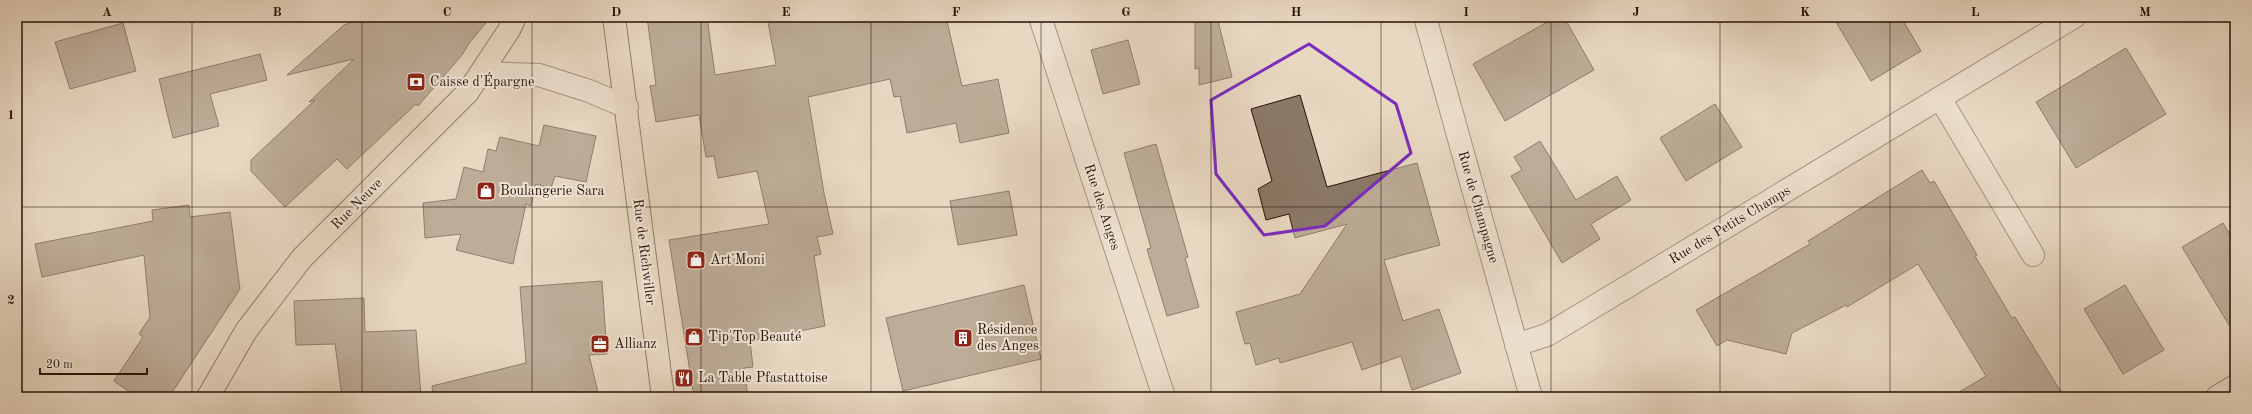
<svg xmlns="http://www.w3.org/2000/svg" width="2252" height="414" viewBox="0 0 2252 414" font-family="'Old Standard TT',serif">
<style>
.building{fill:#8b7867;stroke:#261206}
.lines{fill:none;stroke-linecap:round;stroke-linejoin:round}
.minor-casing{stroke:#564335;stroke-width:24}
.major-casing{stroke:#261206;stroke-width:24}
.minor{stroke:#f0e5d7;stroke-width:22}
.major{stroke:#e8d7c1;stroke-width:22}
.marked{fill:none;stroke:#7b2cbf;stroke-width:3;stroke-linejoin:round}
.grid{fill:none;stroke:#261206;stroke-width:1;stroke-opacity:0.55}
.labels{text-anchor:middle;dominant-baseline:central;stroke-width:4;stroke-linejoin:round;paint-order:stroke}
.poi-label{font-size:14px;fill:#261206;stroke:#f0e5d7;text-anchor:start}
.street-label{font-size:14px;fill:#261206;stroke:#f0e5d7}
.neatline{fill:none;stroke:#261206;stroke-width:1.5}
.grid-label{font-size:13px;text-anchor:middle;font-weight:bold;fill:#261206}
</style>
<rect width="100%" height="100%" fill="#e8d7c1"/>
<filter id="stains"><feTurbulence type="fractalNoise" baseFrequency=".005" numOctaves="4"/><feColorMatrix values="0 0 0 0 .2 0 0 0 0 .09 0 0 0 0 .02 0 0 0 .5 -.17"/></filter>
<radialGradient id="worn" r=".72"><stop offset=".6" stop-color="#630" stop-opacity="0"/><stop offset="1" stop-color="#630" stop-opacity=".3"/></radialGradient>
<g class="building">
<polygon points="365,17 491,17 470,42 462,55 418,106 416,104 347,169 337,159 285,207 251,171 251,160 315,100 309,102 354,59 287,75 344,25"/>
<polygon points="647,17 707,17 715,75 776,65 767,17 946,17 962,86 998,79 1009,133 960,143 956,123 907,133 900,96 894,97 890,79 808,97 824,193 833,234 817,237 821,254 814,256 825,326 750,341 753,367 744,368 748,397 694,397 669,240 769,224 757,171 718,178 714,156 706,157 699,115 656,122 650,86 656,85"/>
<polygon points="1195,17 1217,17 1232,77 1199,85 1199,68 1195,69"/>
<polygon points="1556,17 1564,17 1594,70 1505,121 1473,64"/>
<polygon points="1833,17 1901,17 1921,51 1871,81"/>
<polygon points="123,23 136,71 70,89 55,42"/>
<polygon points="1128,40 1140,84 1103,94 1091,50"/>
<polygon points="2126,48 2166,114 2076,168 2036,102"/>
<polygon points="260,54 267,80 210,94 219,126 173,138 159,79"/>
<polygon points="1300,95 1327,187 1417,163 1440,245 1384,260 1403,321 1439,309 1461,373 1412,390 1401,356 1362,370 1352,342 1280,363 1279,358 1256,365 1250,343 1245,344 1236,312 1300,294 1347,224 1295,238 1289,214 1266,220 1258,189 1272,181 1251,109"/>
<polygon points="1715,104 1742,147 1686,181 1660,138"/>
<polygon points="544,125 596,136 586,182 555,176 551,188 536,184 531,206 526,204 513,264 456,250 461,234 425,238 423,203 456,199 464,167 483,172 488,149 496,151 500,137 539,146"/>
<polygon points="1540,141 1576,200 1617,176 1631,200 1591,224 1600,239 1562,263 1511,176 1522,170 1514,157"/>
<polygon points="1156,144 1188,257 1185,258 1199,307 1167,316 1147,249 1151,248 1124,153"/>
<polygon points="1922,170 1930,183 1934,181 1977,255 1975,256 1994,288 2012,318 2015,317 2064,397 1951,397 1986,376 1918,264 1847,307 1846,305 1792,333 1786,354 1727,340 1717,346 1696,310 1810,244 1808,241"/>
<polygon points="1009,191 1017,235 958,245 950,201"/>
<polygon points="189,205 190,217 230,212 240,289 169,397 137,397 114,381 143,337 139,334 150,317 144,255 42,277 35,244 153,221 152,210"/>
<polygon points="2223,223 2235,243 2235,335 2182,247"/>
<polygon points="602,281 607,354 589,355 599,397 433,397 432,386 526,363 520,287"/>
<polygon points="1024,285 1041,359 903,391 886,318"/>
<polygon points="2125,285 2164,350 2123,374 2084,309"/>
<polygon points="364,298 365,332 416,330 421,397 342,397 335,344 296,345 294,301"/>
</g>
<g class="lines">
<g class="minor-casing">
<g id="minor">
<polyline points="1040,17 1164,397"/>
<polyline points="1425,17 1531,397"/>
<polyline points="481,73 539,75 589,91 627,107"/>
<polyline points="1940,98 2033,255"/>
<polyline points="1516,345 1547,335 2074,17"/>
</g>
</g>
<g class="major-casing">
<g id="major">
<polyline points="614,17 663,397"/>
<polyline points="208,397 246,331 302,258 468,92 509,30 515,17"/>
<polyline points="2217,397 2235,386"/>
</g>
</g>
<use href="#minor" class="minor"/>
<use href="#major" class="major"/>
</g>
<path d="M0 0H2252V414H0ZM1309 44 1396 104 1411 153 1325 226 1264 235 1216 174 1211 100Z" fill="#e8d7c1" fill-opacity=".55" fill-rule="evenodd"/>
<path class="marked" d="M1309 44 1396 104 1411 153 1325 226 1264 235 1216 174 1211 100Z"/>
<path class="grid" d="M192 17V397M362 17V397M532 17V397M701 17V397M871 17V397M1041 17V397M1211 17V397M1381 17V397M1551 17V397M1720 17V397M1890 17V397M2060 17V397M17 207H2235"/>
<defs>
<g id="bank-square" transform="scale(1)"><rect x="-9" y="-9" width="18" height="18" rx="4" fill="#8f2418" stroke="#f0e5d7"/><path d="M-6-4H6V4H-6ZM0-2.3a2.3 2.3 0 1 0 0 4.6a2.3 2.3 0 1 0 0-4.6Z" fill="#fff"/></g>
<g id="shop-square" transform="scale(1)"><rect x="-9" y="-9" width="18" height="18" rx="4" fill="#8f2418" stroke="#f0e5d7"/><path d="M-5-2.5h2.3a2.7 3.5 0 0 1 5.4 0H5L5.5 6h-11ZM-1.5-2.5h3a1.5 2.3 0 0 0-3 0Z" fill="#fff"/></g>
<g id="building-square" transform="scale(1)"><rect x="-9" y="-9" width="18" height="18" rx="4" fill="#8f2418" stroke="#f0e5d7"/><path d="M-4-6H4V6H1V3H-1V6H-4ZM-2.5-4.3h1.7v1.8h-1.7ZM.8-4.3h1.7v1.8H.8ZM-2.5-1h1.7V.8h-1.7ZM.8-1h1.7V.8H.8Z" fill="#fff"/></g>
<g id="office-square" transform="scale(1)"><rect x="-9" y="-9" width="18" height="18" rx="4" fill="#8f2418" stroke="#f0e5d7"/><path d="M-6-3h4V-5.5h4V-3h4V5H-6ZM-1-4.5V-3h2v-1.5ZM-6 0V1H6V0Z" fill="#fff"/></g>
<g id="restaurant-square" transform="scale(1)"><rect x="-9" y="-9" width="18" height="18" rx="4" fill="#8f2418" stroke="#f0e5d7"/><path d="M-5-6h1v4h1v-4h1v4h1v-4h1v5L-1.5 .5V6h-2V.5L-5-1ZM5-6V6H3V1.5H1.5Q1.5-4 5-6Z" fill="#fff"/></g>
</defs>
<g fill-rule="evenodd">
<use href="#bank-square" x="416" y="82"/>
<use href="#shop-square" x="486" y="191"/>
<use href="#shop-square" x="696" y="260"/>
<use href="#shop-square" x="694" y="337"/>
<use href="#building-square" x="963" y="338"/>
<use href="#office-square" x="600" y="344"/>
<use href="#restaurant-square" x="684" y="378"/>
</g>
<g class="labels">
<g class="poi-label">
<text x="430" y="82">Caisse d'Épargne</text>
<text x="500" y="191">Boulangerie Sara</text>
<text x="710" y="260">Art'Moni</text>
<text x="977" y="330">Résidence<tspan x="977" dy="16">des Anges</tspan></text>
<text x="708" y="337">Tip'Top Beauté</text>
<text x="614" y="344">Allianz</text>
<text x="698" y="378">La Table Pfastattoise</text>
</g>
<g class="street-label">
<text transform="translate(357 204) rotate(-45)">Rue Neuve</text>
<text transform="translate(1102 207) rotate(72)">Rue des Anges</text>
<text transform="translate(1478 207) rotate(74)">Rue de Champagne</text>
<text transform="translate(1730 225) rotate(-31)">Rue des Petits Champs</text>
<text transform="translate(644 252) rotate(83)">Rue de Richwiller</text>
</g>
</g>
<rect width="2252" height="414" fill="none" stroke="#e8d7c1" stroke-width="44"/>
<path d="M40 368v6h107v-6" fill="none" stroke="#261206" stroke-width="2"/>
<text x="46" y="368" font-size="12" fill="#261206" stroke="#f0e5d7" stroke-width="3" paint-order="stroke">20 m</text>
<rect x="22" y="22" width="2208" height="370" class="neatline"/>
<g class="grid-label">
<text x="107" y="16">A</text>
<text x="277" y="16">B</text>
<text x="447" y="16">C</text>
<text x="616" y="16">D</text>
<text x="786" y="16">E</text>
<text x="956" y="16">F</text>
<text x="1126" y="16">G</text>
<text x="1296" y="16">H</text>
<text x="1466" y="16">I</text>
<text x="1636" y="16">J</text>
<text x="1805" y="16">K</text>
<text x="1975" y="16">L</text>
<text x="2145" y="16">M</text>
<text x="11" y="119">1</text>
<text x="11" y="304">2</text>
</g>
<rect width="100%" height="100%" filter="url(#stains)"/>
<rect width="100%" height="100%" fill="url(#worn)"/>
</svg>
